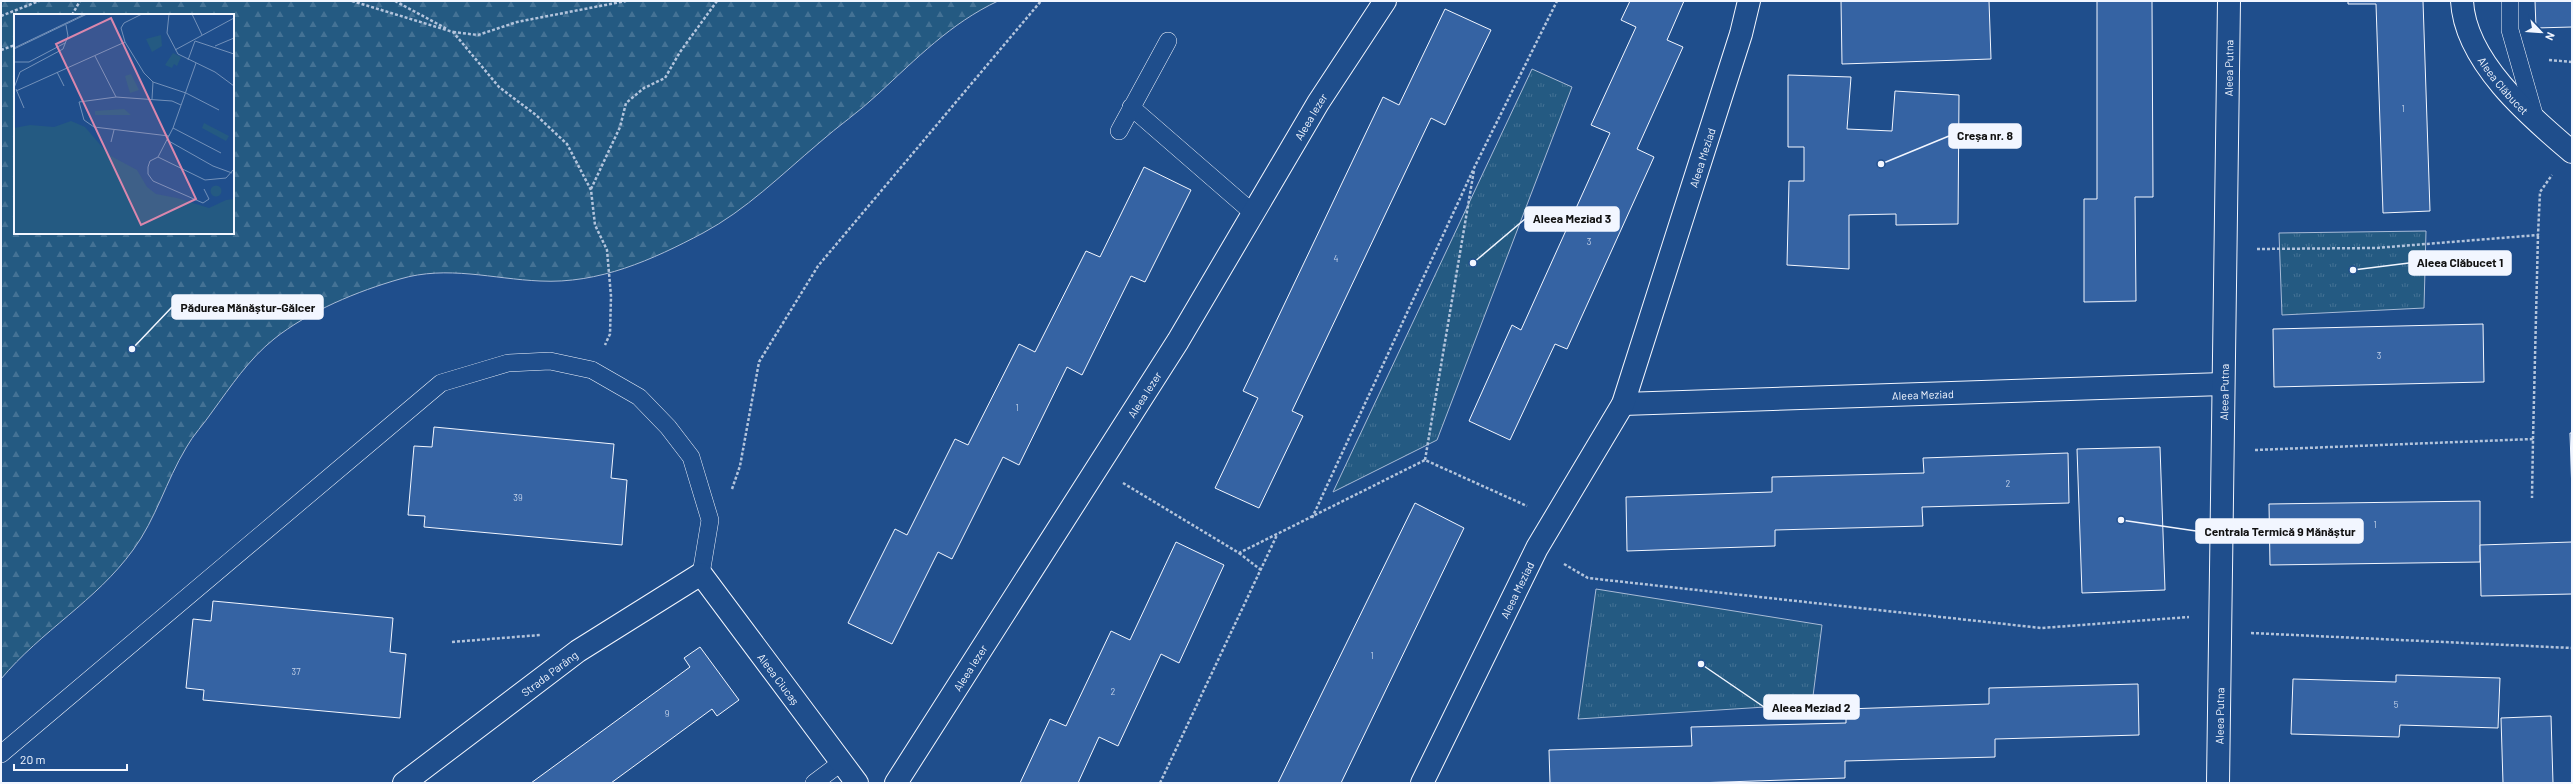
<svg xmlns="http://www.w3.org/2000/svg" width="2573" height="784" viewBox="0 0 2573 784" font-family="Barlow,sans-serif">
<style>
.forest{fill:url(#forest-firs);stroke:#a8bbd7;fill-rule:evenodd}
.park{fill:url(#park-tufts);stroke:#a8bbd7}
.building{fill:#3563a3;stroke:#f2f6ff}
.lines{fill:none;stroke-linecap:round;stroke-linejoin:round}
.lane-casing{stroke:#f2f6ff;stroke-width:18}
.street-casing{stroke:#f2f6ff;stroke-width:24}
.path{stroke:#b3c4dc;stroke-width:2.5;stroke-dasharray:3 2;stroke-linecap:butt}
.lane{stroke:#1f4e8c;stroke-width:17}
.street{stroke:#1f4e8c;stroke-width:22}
.labels{text-anchor:middle;dominant-baseline:central;stroke-width:3;stroke-linejoin:round;paint-order:stroke}
.number-label{font-size:9px;fill:#c3d1e8}
.street-label{font-size:11px;fill:#f2f6ff;stroke:#1f4e8c}
.inset-road{fill:none;stroke:#7391ba;stroke-width:1}
.view{fill:#da87ad;fill-opacity:0.15;stroke:#da87ad;stroke-width:2}
.inset-edge{fill:none;stroke:#f2f6ff;stroke-width:2}
.leader{fill:none;stroke:#f2f6ff;stroke-width:1.5}
.callout-dot{fill:#f2f6ff;stroke:#1f4e8c;stroke-width:1.5}
.callout{fill:#f2f6ff;stroke:#f2f6ff;stroke-width:1.5}
.callout-label{font-size:12px;text-anchor:middle;font-weight:bold;fill:#111}
</style>
<defs>
<pattern id="forest-firs" width="22" height="20" patternUnits="userSpaceOnUse"><rect width="22" height="20" fill="#245a82"/><path d="M5 1l3.5 6h-7zM16 11l3.5 6h-7z" fill="#447295"/></pattern>
<pattern id="park-tufts" width="24" height="20" patternUnits="userSpaceOnUse"><rect width="24" height="20" fill="#245a82"/><path d="M3 7l-1-3M5 7V3M7 7l1-3M15 17l-1-3M17 17v-4M19 17l1-3" fill="none" stroke="#447295"/></pattern>
</defs>
<rect width="100%" height="100%" fill="#1f4e8c"/>
<path class="forest" d="M1 1H998C951 23 916 59 878 94 859 112 838 126 819 143 781 175 746 210 703 233 652 260 599 284 540 281 493 279 447 265 400 279 358 291 309 311 274 339 249 359 231 386 212 412 204 424 193 435 186 448 166 481 156 519 133 550 96 601 41 631 1 679ZM15 15H233V233H15Z"/>
<g class="park">
<polygon points="1532,69 1572,87 1437,440 1333,492"/>
<polygon points="2426,231 2424,308 2282,315 2279,233"/>
<polygon points="1596,589 1822,625 1812,704 1578,719"/>
</g>
<g class="building">
<polygon points="1630,1 1684,1 1667,40 1683,47 1637,149 1654,157 1567,349 1555,344 1510,440 1469,421 1512,325 1521,330 1610,133 1591,125 1636,27 1621,20"/>
<polygon points="1841,1 1989,1 1991,59 1842,64"/>
<polygon points="2097,1 2152,1 2153,197 2135,197 2136,301 2084,302 2084,199 2097,199"/>
<polygon points="2348,1 2423,1 2430,211 2383,213 2376,4 2348,4"/>
<polygon points="2535,1 2572,1 2572,27 2536,28"/>
<polygon points="1445,9 1491,30 1445,125 1431,118 1292,411 1303,416 1259,508 1215,488 1258,398 1243,391 1383,97 1399,105"/>
<polygon points="1788,75 1851,77 1847,129 1892,131 1895,91 1959,95 1958,224 1896,225 1896,214 1849,215 1849,269 1787,265 1789,181 1804,181 1804,147 1788,147"/>
<polygon points="1144,167 1191,190 1145,282 1131,276 1082,375 1067,367 1019,465 1003,457 952,559 938,552 892,644 848,623 895,529 907,535 955,439 968,445 1019,344 1035,352 1086,251 1100,257"/>
<polygon points="2483,324 2484,382 2274,387 2273,329"/>
<polygon points="434,427 614,444 611,478 627,480 622,545 424,527 425,516 408,515 414,446 432,447"/>
<polygon points="2570,433 2572,433 2572,494"/>
<polygon points="2160,447 2165,590 2082,593 2077,449"/>
<polygon points="2068,453 2069,503 1922,507 1923,526 1775,530 1775,546 1627,551 1626,497 1772,492 1772,477 1924,473 1923,458"/>
<polygon points="2480,501 2480,562 2270,565 2269,504"/>
<polygon points="1415,503 1464,528 1341,783 1278,783"/>
<polygon points="1176,542 1224,565 1179,663 1161,654 1118,746 1099,737 1078,783 1020,783 1050,719 1066,726 1111,631 1130,640"/>
<polygon points="2572,542 2572,594 2481,596 2480,545"/>
<polygon points="213,601 393,618 390,652 406,654 400,718 203,700 204,690 186,688 193,619 211,621"/>
<polygon points="700,647 739,700 717,716 712,709 611,783 531,783 690,667 684,658"/>
<polygon points="2396,675 2500,678 2498,728 2400,725 2399,737 2291,734 2293,679 2396,682"/>
<polygon points="2138,684 2139,735 1995,739 1995,757 1845,761 1845,778 1695,783 1550,783 1549,750 1692,746 1691,727 1846,723 1846,709 1989,704 1989,688"/>
<polygon points="2551,716 2553,783 2503,783 2501,718"/>
</g>
<g class="lines">
<g class="lane-casing">
<g id="lane">
<polyline points="2510,1 2510,30 2536,121"/>
<polyline points="1131,107 1253,213"/>
<polyline points="1119,131 1168,41"/>
<polyline points="1,754 441,383 508,363 550,361 592,370 639,397 668,427 691,457 710,520 701,574"/>
<polyline points="814,783 842,762"/>
</g>
</g>
<g class="street-casing">
<g id="street">
<path id="s1" d="M2462 1C2465 61 2529 116 2572 152"/>
<path id="s2" d="M1623 404 2223 384"/>
<path id="s3" d="M404 783 578 651 701 574 857 783"/>
<path id="s4" d="M896 783 1178 341 1318 103 1385 1"/>
<path id="s5" d="M1422 783 1537 548 1623 404 1741 34 1749 1"/>
<path id="s6" d="M2218 783 2229 1"/>
</g>
</g>
<g class="path">
<polyline points="352,1 453,32 499,87 536,115 567,144 591,190 595,225 607,250 611,296 610,334 605,345"/>
<polyline points="395,1 447,29"/>
<polyline points="72,15 80,1"/>
<polyline points="1,16 39,1"/>
<polyline points="453,32 478,35 517,22 626,1"/>
<polyline points="1,50 15,45"/>
<polyline points="2549,60 2572,62"/>
<polyline points="591,189 620,127 626,103 644,88 665,78 680,52 717,1"/>
<polyline points="2257,249 2376,248 2538,235 2540,192 2552,175"/>
<polyline points="2533,439 2538,235"/>
<polyline points="2255,450 2533,439 2532,498"/>
<polyline points="1425,460 1474,170"/>
<polyline points="1123,483 1239,553 1425,460 1527,506"/>
<polyline points="732,489 740,466 759,362 818,266 1041,1"/>
<polyline points="1312,518 1475,166 1557,1"/>
<polyline points="1239,553 1261,570"/>
<polyline points="1564,564 1588,578 2041,628 2189,617"/>
<polyline points="2251,633 2572,648"/>
<polyline points="452,642 540,635"/>
<polyline points="1160,783 1277,535"/>
</g>
<use href="#lane" class="lane"/>
<use href="#street" class="street"/>
</g>
<g class="labels">
<g class="number-label">
<text x="2403" y="108">1</text>
<text x="1589" y="241">3</text>
<text x="1336" y="258">4</text>
<text x="2379" y="355">3</text>
<text x="1017" y="407">1</text>
<text x="2008" y="483">2</text>
<text x="518" y="497">39</text>
<text x="2375" y="524">1</text>
<text x="1372" y="655">1</text>
<text x="296" y="671">37</text>
<text x="1113" y="691">2</text>
<text x="2396" y="704">5</text>
<text x="667" y="713">9</text>
</g>
<g class="street-label">
<text stroke="none"><textPath href="#s6" startOffset="715">Aleea Putna</textPath></text>
<text stroke="none"><textPath href="#s1" startOffset="96">Aleea Clăbucet</textPath></text>
<text stroke="none"><textPath href="#s4" startOffset="785">Aleea Iezer</textPath></text>
<text stroke="none"><textPath href="#s5" startOffset="688">Aleea Meziad</textPath></text>
<text stroke="none"><textPath href="#s6" startOffset="391">Aleea Putna</textPath></text>
<text stroke="none"><textPath href="#s2" startOffset="300">Aleea Meziad</textPath></text>
<text stroke="none"><textPath href="#s4" startOffset="461">Aleea Iezer</textPath></text>
<text stroke="none"><textPath href="#s5" startOffset="215">Aleea Meziad</textPath></text>
<text stroke="none"><textPath href="#s4" startOffset="137">Aleea Iezer</textPath></text>
<text stroke="none"><textPath href="#s3" startOffset="182">Strada Parâng</textPath></text>
<text stroke="none"><textPath href="#s3" startOffset="494">Aleea Ciucaș</textPath></text>
<text stroke="none"><textPath href="#s6" startOffset="67">Aleea Putna</textPath></text>
</g>
</g>
<g transform="translate(14 14)">
<rect width="220" height="220" fill="#1f4e8c"/>
<path d="M57 107 71 113 95 141 123 156 133 173 142 180 163 184 195 194 212 186 220 185V220H0V114L16 111 40 113Z" fill="#245a82"/>
<path d="M147 21 148 32 138 38 132 25ZM159 39 167 43 163 52 160 50 158 54 151 51ZM117 60 125 76 116 79 111 62ZM110 95 117 101H81V97ZM190 109 215 122 212 127 188 114ZM196.5 177a5.5 5.5 0 1 1 11 0a5.5 5.5 0 1 1-11 0Z" fill="#245a82"/>
<path class="inset-road" d="M128 0 110 9 107 14 111 28 130 59 139 68 172 79 205 96M155 0 153 19 164 40 201 58 220 72M178 0 188 21M201 32 220 24M0 34 71 0M0 35 73 0M161 36 220 4M81 42 102 83M174 46 181 27 220 40M0 48H15L51 29M43 58 50 72M0 74 6 58 49 35 54 22 52 11M2 75 10 94M2 77 111 28M138 85 139 68M159 114 207 139M155 122 80 113 70 106 65 88 102 83 158 87 167 91M153 126 199 152 218 159M97 128 100 116M144 143 136 147 134 153V160L139 167 189 189 195 185 190 175M144 143 159 114 182 49M144 143 191 166 212 164 220 155"/>
<path class="view" d="M97 4 182 185 127 211 42 30Z"/>
<rect width="220" height="220" class="inset-edge"/>
</g>
<path class="leader" d="M1881 164L1949 136M1473 263L1525 219M2353 270L2409 263M132 349L172 307M2121 520L2196 531M1701 664L1764 707"/>
<g class="callout-dot">
<circle cx="1881" cy="164" r="4"/>
<circle cx="1473" cy="263" r="4"/>
<circle cx="2353" cy="270" r="4"/>
<circle cx="132" cy="349" r="4"/>
<circle cx="2121" cy="520" r="4"/>
<circle cx="1701" cy="664" r="4"/>
</g>
<g class="callout">
<rect x="1949" y="124" width="72" height="24" rx="4"/>
<rect x="1525" y="207" width="94" height="24" rx="4"/>
<rect x="2409" y="251" width="102" height="24" rx="4"/>
<rect x="172" y="295" width="151" height="24" rx="4"/>
<rect x="2196" y="519" width="167" height="24" rx="4"/>
<rect x="1764" y="695" width="95" height="24" rx="4"/>
</g>
<g class="callout-label">
<text x="1985" y="140">Creșa nr. 8</text>
<text x="1572" y="223">Aleea Meziad 3</text>
<text x="2460" y="267">Aleea Clăbucet 1</text>
<text x="248" y="312">Pădurea Mănăștur-Gălcer</text>
<text x="2280" y="536">Centrala Termică 9 Mănăștur</text>
<text x="1811" y="712">Aleea Meziad 2</text>
</g>
<rect width="2573" height="784" fill="none" stroke="#f2f6ff" stroke-width="4"/>
<g transform="translate(2541 32) rotate(115)" stroke="#1f4e8c" stroke-width="3" paint-order="stroke">
<path d="M0-3L7 15L0 10L-7 15Z" fill="#f2f6ff"/>
<text y="-6" font-size="11" font-weight="bold" text-anchor="middle" fill="#f2f6ff">N</text>
</g>
<path d="M14 764v6h113v-6" fill="none" stroke="#f2f6ff" stroke-width="2"/>
<text x="20" y="764" font-size="12" fill="#f2f6ff" stroke="#1f4e8c" stroke-width="3" paint-order="stroke">20 m</text>
</svg>
